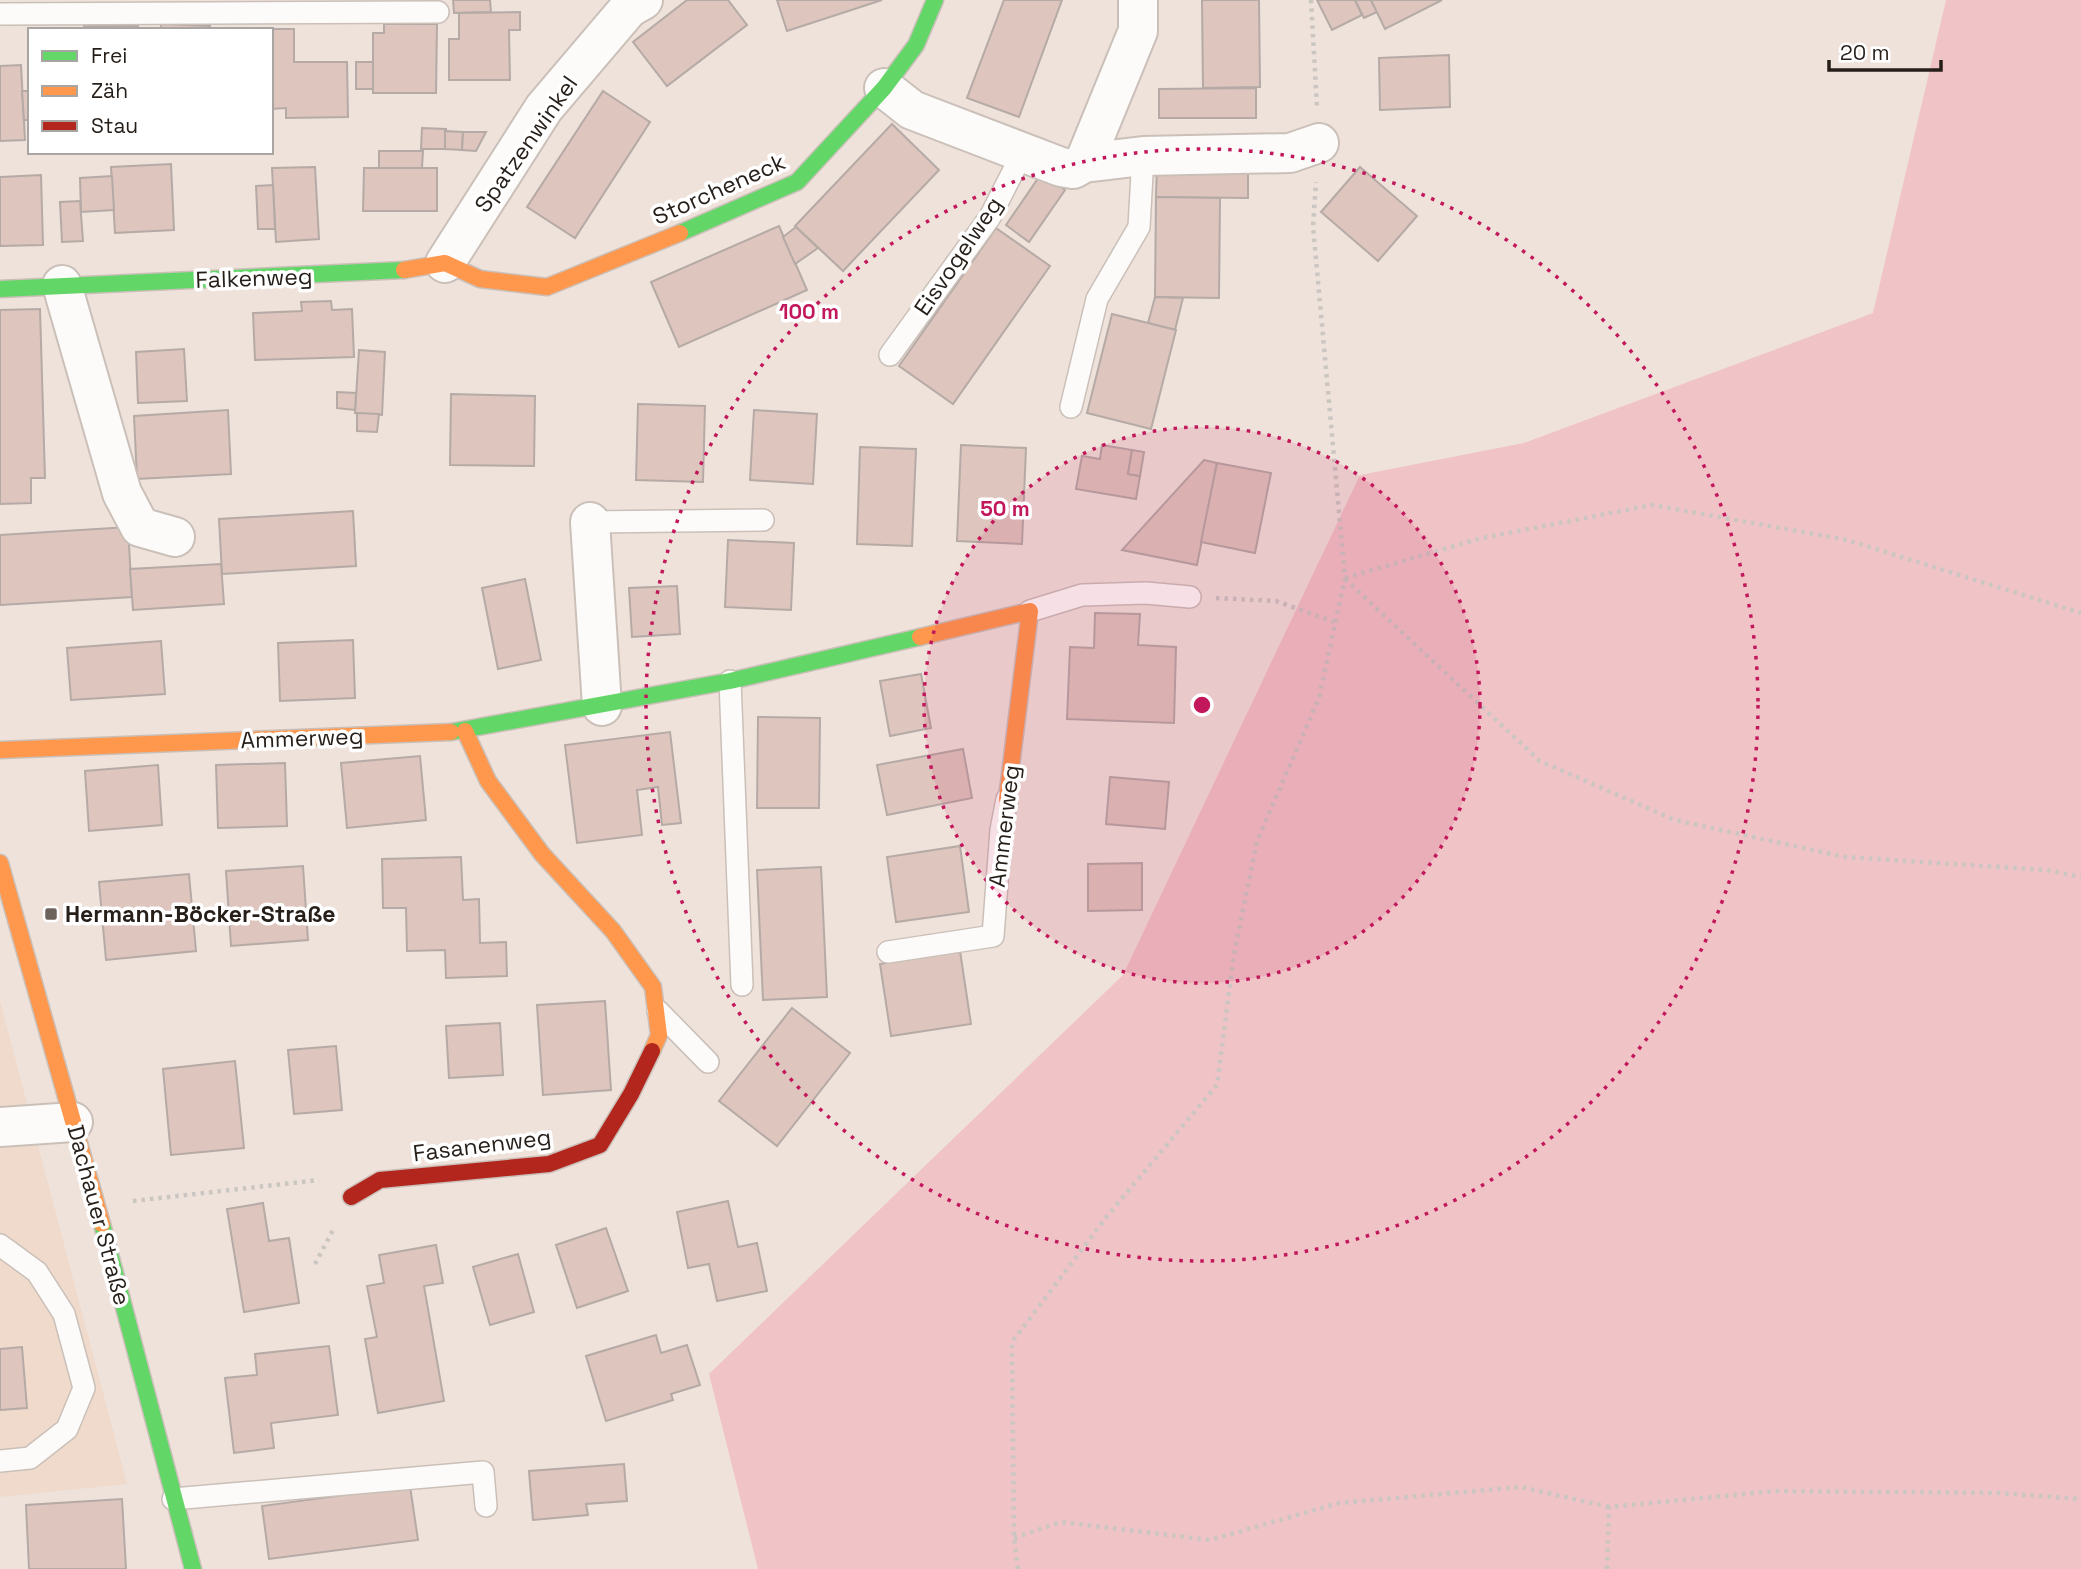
<svg xmlns="http://www.w3.org/2000/svg" width="2081" height="1569" viewBox="0 0 2081 1569" font-family="'Space Grotesk',sans-serif">
<style>
.built{fill:#f0dacb}
.green{fill:#f0c3c7}
.building{fill:#dec5bd;stroke:#b5aaa6;stroke-width:2}
.lines{fill:none;stroke-linecap:round;stroke-linejoin:round}
.lane-casing{stroke:#cac0b9;stroke-width:24}
.street-casing{stroke:#cac0b9;stroke-width:42}
.fast-casing{stroke:#cac0b9;stroke-width:19}
.slow-casing{stroke:#cac0b9;stroke-width:19}
.jam-casing{stroke:#cac0b9;stroke-width:19}
.path{stroke:#cbc6c2;stroke-width:4.5;stroke-dasharray:3.5 5;stroke-linecap:butt}
.lane{stroke:#fdfbf9;stroke-width:21}
.street{stroke:#fdfbf9;stroke-width:38}
.fast{stroke:#63d668;stroke-width:16}
.slow{stroke:#ff974d;stroke-width:16}
.jam{stroke:#b3261e;stroke-width:16}
.ring{fill:none;stroke:#c2185b;stroke-width:3.5;stroke-dasharray:3.5 7}
.poi-dot{fill:#6c635c;stroke:#fff;stroke-width:2.5}
.labels{text-anchor:middle;dominant-baseline:central;stroke-width:7;stroke-linejoin:round;paint-order:stroke}
.street-label{font-size:23px;fill:#261e18;stroke:#fff}
.poi-label{font-size:23px;font-weight:bold;fill:#261e18;stroke:#fff;text-anchor:start}
.centre{fill:#c2185b;stroke:#fff;stroke-width:3.5}
.ring-label{font-size:21px;text-anchor:middle;font-weight:bold;fill:#c2185b;stroke:#fff;stroke-width:7;stroke-linejoin:round;paint-order:stroke}
</style>
<rect width="100%" height="100%" fill="#efe2da"/>
<polygon class="built" points="0,1001 127,1484 0,1497"/>
<polygon class="green" points="1946,0 2081,0 2081,1569 758,1569 709,1374 1123,975 1360,475 1524,443 1873,313"/>
<g class="building">
<polygon points="453,0 490,0 491,12 454,13"/>
<polygon points="687,0 728,0 747,25 667,86 633,42"/>
<polygon points="777,0 882,0 787,31"/>
<polygon points="1004,0 1062,0 1019,117 967,98"/>
<polygon points="1202,0 1259,0 1260,87 1203,88"/>
<polygon points="1317,0 1355,0 1362,15 1332,30"/>
<polygon points="1355,0 1371,0 1377,12 1364,18"/>
<polygon points="1371,0 1442,0 1385,29"/>
<polygon points="520,12 520,30 509,30 510,80 449,80 449,39 459,39 459,13"/>
<polygon points="161,24 210,26 210,30 161,30"/>
<polygon points="384,24 437,24 436,93 373,93 373,33 384,33"/>
<rect x="84" y="26" width="54" height="4"/>
<polygon points="251,29 294,29 294,62 347,62 348,117 286,118 286,108 271,109 271,30"/>
<polygon points="1449,55 1450,107 1380,110 1379,58"/>
<rect x="356" y="62" width="17" height="27"/>
<polygon points="21,65 25,140 0,141 0,66"/>
<polygon points="1256,88 1256,118 1159,118 1159,89"/>
<polygon points="22,91 30,91 30,120 24,120"/>
<polygon points="603,91 650,122 575,238 527,207"/>
<polygon points="892,124 939,170 843,271 795,226"/>
<polygon points="422,128 446,129 445,149 421,149"/>
<polygon points="445,131 463,132 462,150 445,149"/>
<polygon points="463,132 486,132 476,151 462,150"/>
<polygon points="379,151 423,151 422,168 379,168"/>
<polygon points="171,164 174,230 115,233 111,167"/>
<polygon points="1157,164 1248,165 1248,198 1156,197"/>
<polygon points="315,167 319,239 276,242 272,168"/>
<polygon points="1360,167 1417,216 1378,261 1321,212"/>
<polygon points="364,168 437,168 437,211 363,211"/>
<polygon points="1041,174 1065,190 1029,242 1006,225"/>
<polygon points="41,175 43,245 0,246 0,177"/>
<polygon points="112,176 114,210 81,212 80,178"/>
<polygon points="273,185 275,229 258,229 256,186"/>
<polygon points="1156,197 1220,198 1219,298 1155,297"/>
<polygon points="80,201 83,241 62,242 60,202"/>
<polygon points="779,226 807,290 679,347 651,282"/>
<polygon points="796,227 818,248 795,264 783,237"/>
<polygon points="996,228 1050,266 953,404 899,366"/>
<polygon points="1155,297 1183,298 1175,330 1148,323"/>
<polygon points="331,301 332,310 352,309 354,357 255,360 253,313 302,311 301,302"/>
<polygon points="40,309 45,478 31,478 31,503 0,504 0,310"/>
<polygon points="1112,314 1176,330 1151,429 1087,413"/>
<polygon points="184,349 187,401 138,403 136,352"/>
<polygon points="359,350 385,352 382,415 355,413"/>
<polygon points="337,392 356,393 355,410 337,408"/>
<polygon points="451,394 535,396 534,466 450,465"/>
<polygon points="638,404 705,406 703,482 636,480"/>
<polygon points="228,410 231,474 137,479 134,416"/>
<polygon points="754,410 817,414 813,484 750,480"/>
<polygon points="357,413 379,414 377,432 357,431"/>
<polygon points="961,445 1026,448 1022,544 957,541"/>
<polygon points="1102,445 1132,450 1128,474 1140,476 1136,499 1076,489 1082,456 1100,459"/>
<polygon points="860,447 916,449 912,546 857,544"/>
<polygon points="1132,450 1144,452 1140,476 1128,474"/>
<polygon points="1204,460 1217,463 1197,565 1122,550"/>
<polygon points="1217,463 1271,473 1255,553 1201,542"/>
<polygon points="353,511 356,566 222,574 219,519"/>
<polygon points="128,527 132,597 0,605 0,535"/>
<polygon points="728,540 794,543 791,610 725,607"/>
<polygon points="221,564 224,604 133,610 130,569"/>
<polygon points="525,579 541,660 498,669 482,588"/>
<polygon points="677,586 680,634 632,637 629,588"/>
<polygon points="1095,613 1140,614 1138,645 1176,647 1174,723 1067,719 1070,647 1094,648"/>
<polygon points="353,640 355,698 280,701 278,643"/>
<polygon points="161,641 165,694 71,700 67,648"/>
<polygon points="921,674 931,728 890,736 880,681"/>
<polygon points="758,717 820,718 819,808 757,808"/>
<polygon points="670,732 681,823 662,825 658,787 637,790 642,835 577,843 565,745"/>
<polygon points="963,749 972,798 887,815 877,765"/>
<polygon points="420,756 426,820 347,828 341,763"/>
<polygon points="285,763 287,826 218,828 216,765"/>
<polygon points="158,765 162,825 89,831 85,771"/>
<polygon points="1110,777 1169,782 1165,829 1106,824"/>
<polygon points="960,846 969,912 896,922 887,857"/>
<polygon points="461,857 463,900 479,899 480,943 506,942 507,976 446,978 445,950 407,951 406,908 383,908 382,859"/>
<polygon points="1142,863 1142,910 1088,911 1088,864"/>
<polygon points="303,866 308,940 231,946 226,871"/>
<polygon points="821,867 827,997 763,1000 757,870"/>
<polygon points="189,874 196,951 106,960 99,882"/>
<polygon points="960,951 971,1024 891,1036 880,964"/>
<polygon points="605,1001 611,1090 543,1095 537,1005"/>
<polygon points="792,1008 850,1053 777,1146 719,1101"/>
<polygon points="500,1023 503,1075 449,1078 446,1026"/>
<polygon points="336,1046 342,1110 294,1114 288,1050"/>
<polygon points="235,1061 244,1148 171,1155 163,1069"/>
<polygon points="728,1201 738,1247 757,1243 767,1291 717,1301 709,1264 688,1268 677,1212"/>
<polygon points="263,1203 269,1241 289,1238 299,1303 244,1312 227,1209"/>
<polygon points="606,1228 628,1291 577,1308 556,1245"/>
<polygon points="436,1245 443,1283 424,1286 444,1401 378,1413 365,1339 377,1337 367,1286 384,1283 379,1255"/>
<polygon points="518,1254 534,1312 490,1325 473,1267"/>
<polygon points="656,1335 661,1353 687,1345 700,1385 671,1394 673,1400 606,1421 586,1356"/>
<polygon points="329,1346 338,1415 271,1423 274,1448 234,1453 225,1378 257,1375 255,1354"/>
<polygon points="22,1347 27,1408 0,1410 0,1349"/>
<polygon points="624,1464 627,1501 586,1504 588,1515 533,1520 529,1471"/>
<polygon points="410,1486 418,1540 269,1559 262,1506"/>
<polygon points="122,1499 126,1569 29,1569 26,1505"/>
</g>
<g class="lines">
<g class="lane-casing">
<g id="lane">
<polyline points="0,14 438,12"/>
<polyline points="890,355 990,217 1022,154"/>
<polyline points="1071,407 1097,299 1139,227 1143,156"/>
<polyline points="590,522 763,520"/>
<polyline points="1030,611 1082,595 1146,593 1190,597"/>
<polyline points="730,681 742,985"/>
<polyline points="888,952 993,936 1001,830 1007,799"/>
<polyline points="658,1011 708,1062"/>
<polyline points="0,1245 37,1272 64,1314 84,1388 67,1429 30,1458 0,1461"/>
<polyline points="173,1499 483,1472 486,1506"/>
</g>
</g>
<g class="street-casing">
<g id="street">
<polyline points="884,88 912,110 1061,167 1073,169 1084,163 1143,156 1290,153 1319,143"/>
<polyline points="1084,163 1138,31 1138,0"/>
<polyline points="445,263 544,108 629,8 643,0"/>
<polyline points="62,285 122,493 140,527 175,537"/>
<polyline points="590,522 602,706"/>
<polyline points="0,1127 73,1122"/>
</g>
</g>
<g class="fast-casing">
<g id="fast">
<polyline points="680,233 797,182 884,88 916,45 935,0"/>
<polyline points="0,289 404,270"/>
<polyline points="451,732 730,681 920,637"/>
<polyline points="102,1224 193,1569"/>
</g>
</g>
<g class="slow-casing">
<g id="slow">
<polyline points="404,270 445,263 480,279 547,287 680,233"/>
<polyline points="920,637 1030,611 1007,799"/>
<polyline points="465,731 488,781 542,854 613,931 653,987 659,1035 652,1051"/>
<polyline points="0,750 451,732"/>
<polyline points="0,863 102,1224"/>
</g>
</g>
<g class="jam-casing">
<polyline id="jam" points="351,1197 380,1180 549,1164 600,1145 631,1094 652,1051"/>
</g>
<g class="path">
<polyline points="1311,0 1317,107"/>
<polyline points="1345,578 1482,538 1652,505 1847,540 2081,613"/>
<polyline points="1345,579 1540,761 1675,820 1845,857 2046,870 2081,877"/>
<polyline points="1216,598 1276,601 1334,622"/>
<polyline points="133,1201 319,1180"/>
<polyline points="315,1264 333,1230"/>
<polyline points="1014,1538 1061,1522 1210,1540 1339,1503 1521,1487 1609,1507"/>
<polyline points="1018,1569 1014,1538 1012,1342 1108,1215 1217,1085 1234,954 1257,841 1319,698 1345,578 1313,226 1316,182"/>
<polyline points="1607,1569 1609,1507 1775,1491 1999,1493 2081,1499"/>
</g>
<use href="#lane" class="lane"/>
<use href="#street" class="street"/>
<use href="#fast" class="fast"/>
<use href="#slow" class="slow"/>
<use href="#jam" class="jam"/>
</g>
<circle cx="1202" cy="705" r="278" fill="#c2185b" fill-opacity=".12"/>
<g class="ring">
<circle cx="1202" cy="705" r="278"/>
<circle cx="1202" cy="705" r="556"/>
</g>
<rect class="poi-dot" x="44" y="907" width="14" height="14" rx="3.5"/>
<g class="labels">
<g class="street-label">
<text transform="translate(526 144) rotate(-55)">Spatzenwinkel</text>
<text transform="translate(719 189) rotate(-24)">Storcheneck</text>
<text transform="translate(958 256) rotate(-56)">Eisvogelweg</text>
<text transform="translate(254 278) rotate(-2)">Falkenweg</text>
<text transform="translate(302 738) rotate(-2)">Ammerweg</text>
<text transform="translate(1004 826) rotate(-83)">Ammerweg</text>
<text transform="translate(482 1145) rotate(-7)">Fasanenweg</text>
<text transform="translate(99 1215) rotate(75)">Dachauer Straße</text>
</g>
<g class="poi-label">
<text x="65" y="914">Hermann-Böcker-Straße</text>
</g>
</g>
<circle cx="1202" cy="705" r="10" class="centre"/>
<g class="ring-label">
<text x="809" y="319">100 m</text>
<text x="1005" y="516">50 m</text>
</g>
<rect x="28" y="28" width="245" height="126" fill="#ffffff" stroke="#a8a5a3" stroke-width="2"/>
<rect x="42" y="51" width="35" height="10" fill="#63d668" stroke="#a8a5a3" stroke-width="2"/>
<text x="91" y="63" font-size="21" fill="#261e18">Frei</text>
<rect x="42" y="86" width="35" height="10" fill="#ff974d" stroke="#a8a5a3" stroke-width="2"/>
<text x="91" y="98" font-size="21" fill="#261e18">Zäh</text>
<rect x="42" y="121" width="35" height="10" fill="#b3261e" stroke="#a8a5a3" stroke-width="2"/>
<text x="91" y="133" font-size="21" fill="#261e18">Stau</text>
<path d="M1829 60v10h112v-10" fill="none" stroke="#261e18" stroke-width="3.5"/>
<text x="1840" y="60" font-size="21" fill="#261e18" stroke="#ffffff" stroke-width="5" paint-order="stroke">20 m</text>
</svg>
